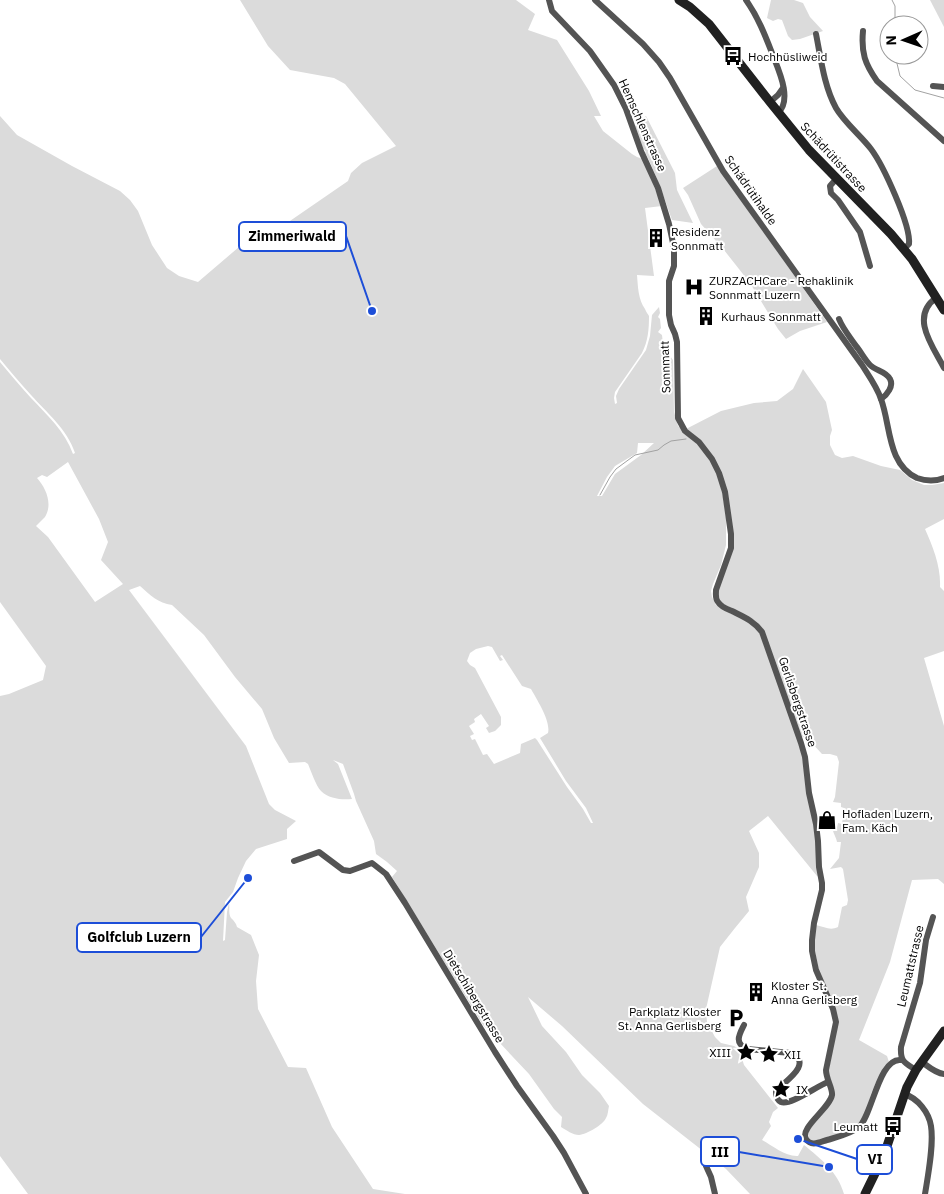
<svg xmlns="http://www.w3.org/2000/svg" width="944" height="1194" viewBox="0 0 944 1194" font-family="'IBM Plex Sans',sans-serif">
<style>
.green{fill:#dbdbdb;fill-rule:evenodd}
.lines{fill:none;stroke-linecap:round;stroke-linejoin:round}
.stream{stroke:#a2a2a2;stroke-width:1}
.minor{stroke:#545454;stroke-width:6}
.secondary{stroke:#212121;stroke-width:9}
.labels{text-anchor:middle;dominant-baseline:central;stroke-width:4;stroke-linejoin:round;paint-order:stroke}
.poi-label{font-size:12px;fill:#000;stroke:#fff;text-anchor:start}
.street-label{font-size:12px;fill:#000;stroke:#fff}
.leader{fill:none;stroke:#1d4ed8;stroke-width:2}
.callout-dot{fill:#1d4ed8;stroke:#fff;stroke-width:2}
.callout{fill:#fff;stroke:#1d4ed8;stroke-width:2}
.callout-label{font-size:14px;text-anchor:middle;font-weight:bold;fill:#000}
</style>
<rect width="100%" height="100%" fill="#fff"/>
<g class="green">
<path d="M240 0H516L535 14 528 30 557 40 589 91 601 116H594L603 131 632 154 637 157 643 159 662 206 645 208 654 276 637 275C638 287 638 299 645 309 646 312 648 314 649 316 649 330 648 341 642 353L615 392 614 398 615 404 617 403 616 396 619 389 646 350 650 336 652 315 659 307 660 313 658 317 660 319 661 328 658 332 662 335 663 344 667 352 673 360 674 412 678 426 701 446 718 474 723 497 726 517V545L721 565 713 584 711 591 712 597 716 605 749 621 758 629 799 741 813 818 820 877 817 876 768 816 749 831 759 853V867L746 897 749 911 735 928 720 947 706 1009 707 1022 715 1037 721 1043 734 1046 739 1049 744 1065 778 1108 773 1112 769 1122 771 1126 762 1140C773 1146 786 1157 798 1156L804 1145C821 1159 838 1172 844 1194H750L726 1169 643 1104 562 1026 528 997 542 1026 566 1052 582 1075 600 1093 609 1106C608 1110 608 1115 606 1118 603 1125 587 1134 579 1135 573 1135 566 1130 561 1127L562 1117 554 1109 529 1074 483 1025 392 877 397 871 387 862 376 854 374 841 356 801 354 794 343 764 333 760 338 764 352 799C342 800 329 799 321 791 316 786 311 771 308 764L305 762 289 763 274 738 262 709 235 677 204 635 172 605C158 603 150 595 140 586L129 590 246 746 269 804 275 810 296 821 287 829V839L256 849 246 861 238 878 233 892 225 902 223 941 225 940 227 912 229 903C230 908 228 913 231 918 234 921 236 923 237 927L251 935 259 955 256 981 258 1009 288 1067 306 1068 332 1127 373 1189 405 1194H28L0 1156V696L9 694 43 680 46 666 0 602V362C10 374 20 386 31 398 47 415 65 431 73 454L75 453C67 429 47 413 31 395 20 383 10 371 0 359V116L17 135 72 166 120 191 130 200 138 211 152 245 167 268 179 276 198 282 260 229 287 223 348 181 351 173 362 163 396 146 345 84 334 78 290 70 268 46ZM638 443H654L641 455 615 474 602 496H597L607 477 615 466 637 453ZM68 462 99 519 108 542 101 560 123 584 95 602 48 537 36 526C39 523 42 520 45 517 53 504 46 488 37 478L42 475 47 477ZM488 646 492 647 500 661 503 660 500 656 502 655 522 686 531 689C537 700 551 721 548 733L540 738 566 781 586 808 593 823H591L583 809 567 787 537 740 535 738 521 744 520 753 494 764 487 754 483 755 475 739 472 740 470 736 474 734 469 726 475 722 474 719 481 714 489 726 486 728 489 733 495 731 501 725V717L475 668 470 665 467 661 470 653 476 649Z"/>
<polygon points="771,0 794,0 803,3 810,17 823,31 800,39 792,40 788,36 782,20 778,19 773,21 767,18"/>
<polygon points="930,0 944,0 944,27"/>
<path d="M646 116 675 173 677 190 693 223 672 220C664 197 656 174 645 152H646L644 149H643L635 126Z"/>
<polygon points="717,166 729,183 827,322 800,331 786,339 778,329 750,283 724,250 701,224 688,195 683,188"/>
<path d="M803 369 826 402 832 430 830 436V445L835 455 842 458 853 456 881 466 900 470 912 480 924 485H932L944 483V519L925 529C933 547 941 567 940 587L944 591V651L924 658 944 726V884L938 879 912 880 890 962 859 1040 887 1056 889 1062C883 1070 877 1079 873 1089 868 1100 867 1116 858 1125 850 1133 825 1138 814 1142L808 1138 809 1130 832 1101 828 1074 837 1026 819 971 814 946 816 925C825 927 830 931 838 927L842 907 847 905 848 900 843 869 841 867 830 869 839 858 841 842H837C836 836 832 833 833 827L837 828 838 823 842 824 844 808 841 807V803L833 802 835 797 839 762 837 756 830 754H822L811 742 800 735 760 625C749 614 732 610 719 601L717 590 732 535 720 469 686 429 721 411 754 403 777 401 793 389Z"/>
</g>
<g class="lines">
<g class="stream">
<polyline points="892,0 895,6 895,25"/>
<polyline points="895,55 900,76 915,90 944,98"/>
<polyline points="600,495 610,477 616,469 635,455 658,450 664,445 671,441 686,439"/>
</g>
<g class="minor">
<path d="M549 0 552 11 590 51 614 85 626 109 641 151 658 188 669 224 674 248V266L669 281V315L671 325 675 334 677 342 678 418 685 431 699 442 712 459 719 473 725 492 731 534V548L716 590C716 595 715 599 718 602 721 607 727 609 732 611 744 617 754 621 762 632L801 743 805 757 809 793 816 824 818 841 819 867 822 883V890L814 923 812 940V951L816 970 833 1009 836 1022 826 1070C826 1079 833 1089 832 1095 830 1108 799 1128 806 1139 811 1147 820 1142 827 1140 837 1137 851 1134 859 1127 872 1116 879 1057 901 1060"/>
<path d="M595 0 643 44 659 62 670 78 723 171 862 365C869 376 877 387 881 399 891 426 887 464 917 478 926 481 936 481 944 478"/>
<path d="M746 0C758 17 765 35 772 53 778 69 793 99 778 113"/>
<path d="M863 31C861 53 865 64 877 81L944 141"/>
<path d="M816 34C821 59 824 86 836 108 844 122 861 136 871 149 883 165 911 225 909 244L904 249"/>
<polyline points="933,86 944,87"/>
<polyline points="770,102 778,95 783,88"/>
<polyline points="837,178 830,186 831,193 838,200 860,232 870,266"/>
<path d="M936 298C909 317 934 348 944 368"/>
<path d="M839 319C843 329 850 337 856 346 861 352 865 360 870 365 876 371 886 371 890 379 894 386 887 395 881 399"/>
<polyline points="294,861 319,852 343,870 350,871 372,863 386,874 405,903 495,1052 517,1086 553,1136 564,1153 586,1194"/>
<path d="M744 1025C739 1035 734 1043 747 1049L791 1053C813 1063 787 1080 778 1089L776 1092C776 1096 777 1100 781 1102 790 1106 817 1086 828 1082"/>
<path d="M922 1062C929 1067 935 1073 944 1074"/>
<path d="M916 1070C905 1063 900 1062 901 1047L920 983 926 940 933 917"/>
<path d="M904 1094C918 1098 929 1113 931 1126 934 1145 928 1175 925 1194"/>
<polyline points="706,1166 711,1177 715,1194"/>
</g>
<g class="secondary">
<polyline points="679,0 690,7 709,24 770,102 809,150 891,234 912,259 944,310"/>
<polyline points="865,1194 884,1155 907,1087 916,1070 944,1031"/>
</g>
</g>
<defs>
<g id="bus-bare" transform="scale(1.5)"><path d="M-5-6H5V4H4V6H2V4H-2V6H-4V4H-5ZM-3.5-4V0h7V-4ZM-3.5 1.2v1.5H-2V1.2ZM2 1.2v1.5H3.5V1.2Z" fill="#000" stroke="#fff" stroke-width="2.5" paint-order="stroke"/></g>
<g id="building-bare" transform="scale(1.5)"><path d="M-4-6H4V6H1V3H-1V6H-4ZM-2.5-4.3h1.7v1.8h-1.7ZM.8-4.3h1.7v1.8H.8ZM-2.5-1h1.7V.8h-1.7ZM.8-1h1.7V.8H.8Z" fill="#000" stroke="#fff" stroke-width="2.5" paint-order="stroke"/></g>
<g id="hospital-bare" transform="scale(1.5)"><path d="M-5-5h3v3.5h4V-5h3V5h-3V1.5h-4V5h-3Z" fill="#000" stroke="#fff" stroke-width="2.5" paint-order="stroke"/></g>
<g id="shop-bare" transform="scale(1.5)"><path d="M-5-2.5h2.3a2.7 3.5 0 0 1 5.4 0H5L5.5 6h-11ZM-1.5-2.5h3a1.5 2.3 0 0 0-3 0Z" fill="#000" stroke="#fff" stroke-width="2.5" paint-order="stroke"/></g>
<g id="parking-bare" transform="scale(1.5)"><path d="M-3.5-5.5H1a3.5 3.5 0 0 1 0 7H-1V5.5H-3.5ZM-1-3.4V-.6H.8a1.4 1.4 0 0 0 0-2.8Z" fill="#000" stroke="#fff" stroke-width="2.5" paint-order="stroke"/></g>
<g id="sight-bare" transform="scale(1.5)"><path d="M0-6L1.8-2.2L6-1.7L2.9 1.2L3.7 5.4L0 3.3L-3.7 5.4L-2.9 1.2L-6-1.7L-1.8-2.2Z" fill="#000" stroke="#fff" stroke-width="2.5" paint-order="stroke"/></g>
</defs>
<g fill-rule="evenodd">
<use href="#bus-bare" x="733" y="56"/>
<use href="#building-bare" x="656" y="238"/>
<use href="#hospital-bare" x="694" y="287"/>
<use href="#building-bare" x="706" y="316"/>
<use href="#shop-bare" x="827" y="820"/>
<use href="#building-bare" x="756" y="992"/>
<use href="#parking-bare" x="736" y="1018"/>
<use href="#sight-bare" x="746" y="1052"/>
<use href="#sight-bare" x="769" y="1054"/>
<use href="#sight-bare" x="781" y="1089"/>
<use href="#bus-bare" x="893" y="1126"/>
</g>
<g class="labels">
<g class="poi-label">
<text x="748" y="56">Hochhüsliweid</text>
<text x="671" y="231">Residenz<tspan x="671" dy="14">Sonnmatt</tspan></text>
<text x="709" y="280">ZURZACHCare - Rehaklinik<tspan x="709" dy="14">Sonnmatt Luzern</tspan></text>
<text x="721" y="316">Kurhaus Sonnmatt</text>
<text x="842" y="813">Hofladen Luzern,<tspan x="842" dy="14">Fam. Käch</tspan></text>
<text x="771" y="985">Kloster St.<tspan x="771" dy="14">Anna Gerlisberg</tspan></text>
<text x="721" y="1011" text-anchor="end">Parkplatz Kloster<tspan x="721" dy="14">St. Anna Gerlisberg</tspan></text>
<text x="731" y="1052" text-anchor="end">XIII</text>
<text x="784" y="1054">XII</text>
<text x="796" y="1089">IX</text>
<text x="878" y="1126" text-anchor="end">Leumatt</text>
</g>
<g class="street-label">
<text transform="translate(643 125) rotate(66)">Hemschlenstrasse</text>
<text transform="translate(834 157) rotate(47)">Schädrütistrasse</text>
<text transform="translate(751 190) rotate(55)">Schädrütihalde</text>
<text transform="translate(665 367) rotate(-92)">Sonnmatt</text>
<text transform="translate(798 702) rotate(71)">Gerlisbergstrasse</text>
<text transform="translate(910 966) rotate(-77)">Leumattstrasse</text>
<text transform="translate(474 996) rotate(59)">Dietschibergstrasse</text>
</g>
</g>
<path class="leader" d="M372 311L346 236M248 878L201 937M829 1167L739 1152M798 1139L857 1159"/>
<g class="callout-dot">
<circle cx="372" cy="311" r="5"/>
<circle cx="248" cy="878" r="5"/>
<circle cx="829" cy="1167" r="5"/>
<circle cx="798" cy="1139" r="5"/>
</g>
<g class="callout">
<rect x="239" y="222" width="107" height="29" rx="5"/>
<rect x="77" y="923" width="124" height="29" rx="5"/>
<rect x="701" y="1137" width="38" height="29" rx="5"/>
<rect x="857" y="1145" width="35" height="29" rx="5"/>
</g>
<g class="callout-label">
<text x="292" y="241">Zimmeriwald</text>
<text x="139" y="942">Golfclub Luzern</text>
<text x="720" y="1157">III</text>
<text x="875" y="1164">VI</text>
</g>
<g transform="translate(904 40) rotate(268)"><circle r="24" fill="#ffffff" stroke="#999999"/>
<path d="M0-4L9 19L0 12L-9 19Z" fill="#000000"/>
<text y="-8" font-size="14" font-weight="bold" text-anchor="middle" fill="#000000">N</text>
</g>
</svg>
